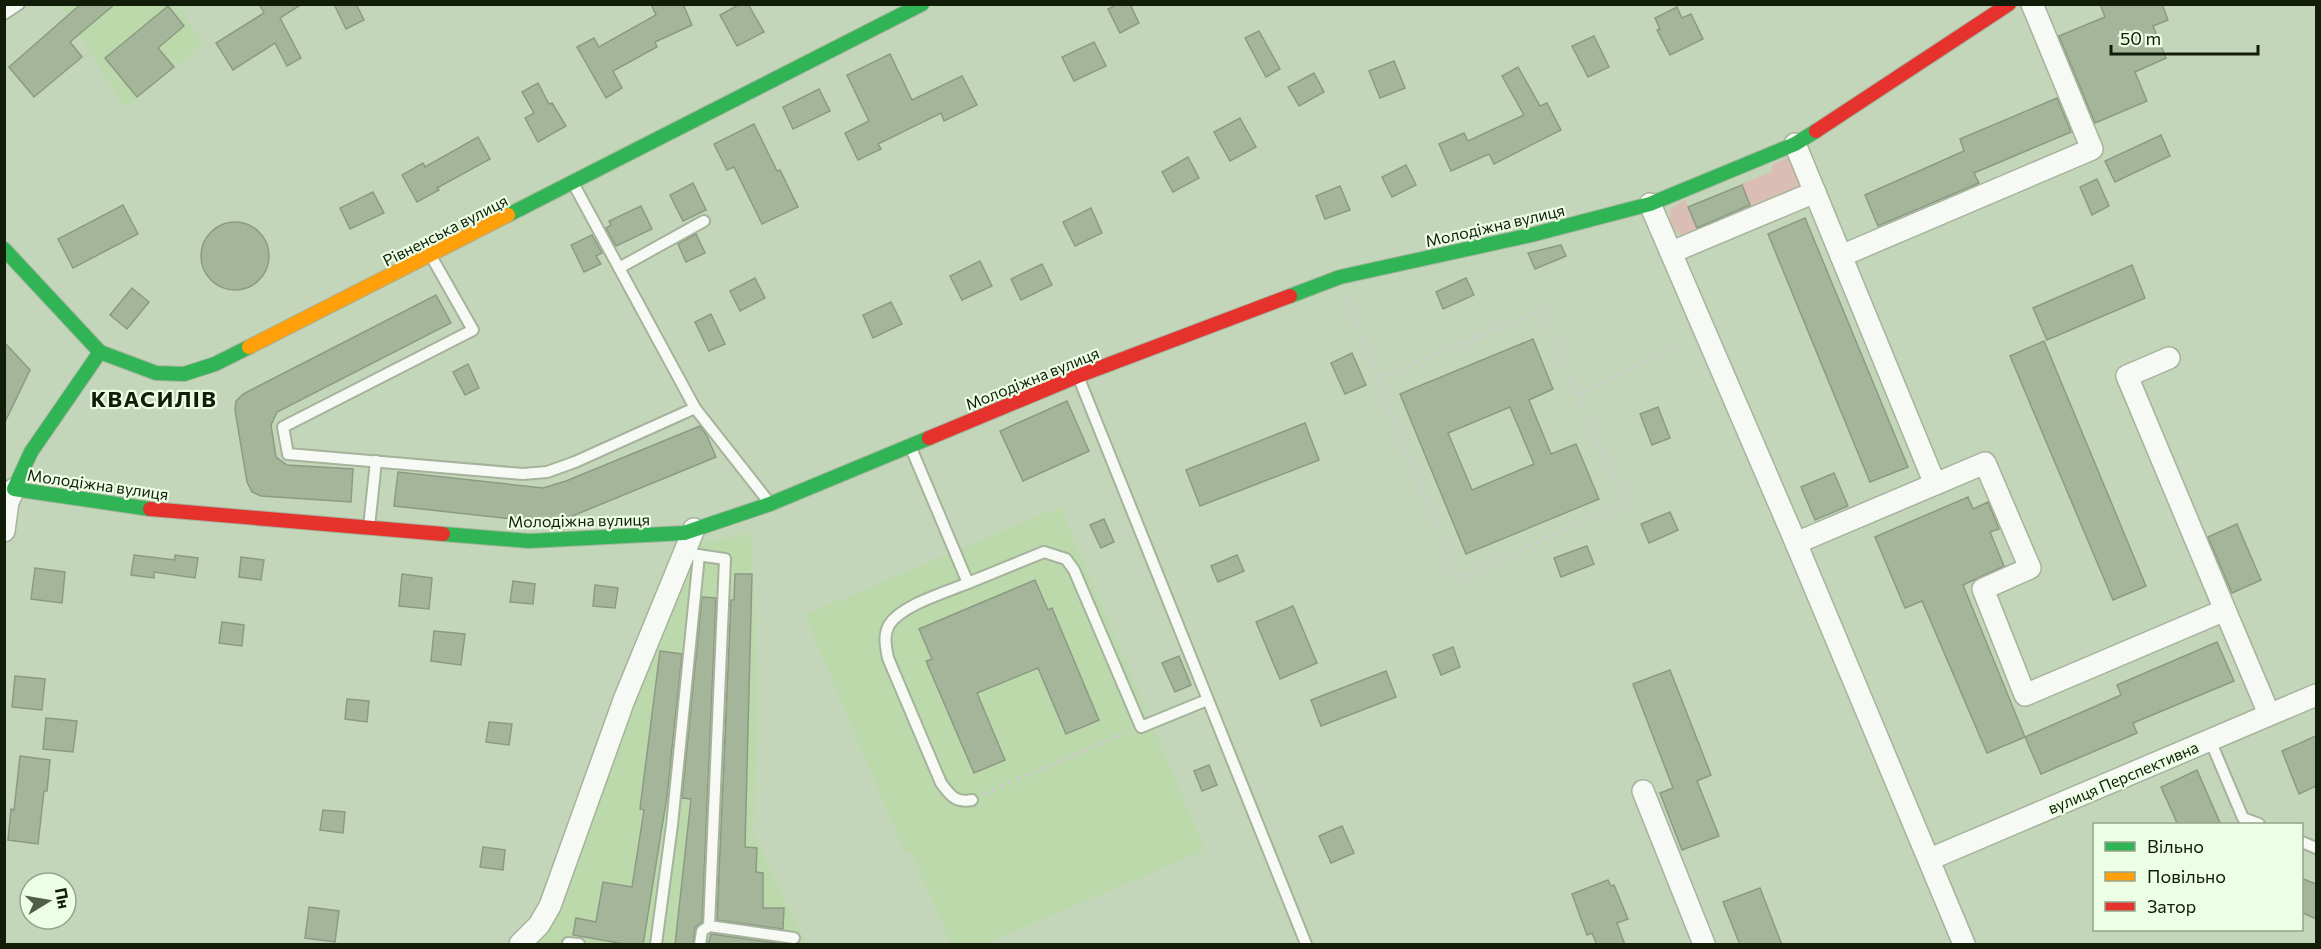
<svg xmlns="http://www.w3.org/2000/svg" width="2321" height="949" viewBox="0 0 2321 949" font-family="Commissioner,sans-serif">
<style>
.built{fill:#bcd9ab}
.green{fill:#dabdb3}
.building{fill:#a5b59a;stroke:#8c9a83;stroke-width:1.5;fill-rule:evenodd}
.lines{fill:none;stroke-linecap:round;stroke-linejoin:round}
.lane-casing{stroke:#a5b39c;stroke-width:14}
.street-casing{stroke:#a5b39c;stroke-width:24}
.fast-casing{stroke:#a5b39c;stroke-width:16}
.slow-casing{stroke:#a5b39c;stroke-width:16}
.jam-casing{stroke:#a5b39c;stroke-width:16}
.path{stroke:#c8cec5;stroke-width:4;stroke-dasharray:4.5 4.5;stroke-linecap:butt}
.lane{stroke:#f6f9f4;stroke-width:10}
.street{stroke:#f6f9f4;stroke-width:21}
.fast{stroke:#30b455;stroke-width:14}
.slow{stroke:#ff9f0a;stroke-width:14}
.jam{stroke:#e5322d;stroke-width:14}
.labels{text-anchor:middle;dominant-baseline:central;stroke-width:4.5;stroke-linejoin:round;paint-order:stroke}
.street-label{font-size:16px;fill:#111d09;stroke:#ecfee3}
.district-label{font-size:22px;font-weight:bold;letter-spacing:1.5px;fill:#111d09;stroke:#ecfee3}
</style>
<rect width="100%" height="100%" fill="#c4d6b9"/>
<g class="built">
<polygon points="61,5 178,5 203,44 125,108"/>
<polygon points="1060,507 1205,850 984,944 951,944 911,851 905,853 805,615"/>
<polygon points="751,533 757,668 757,743 753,833 806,944 520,944 539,925 687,546"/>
</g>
<g class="green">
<polygon points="1788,158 1796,164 1802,187 1752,209 1741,184 1771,172 1773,164"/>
<path d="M1685 199 1699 233 1682 236C1671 228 1668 222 1671 208Z"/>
</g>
<g class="building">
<polygon points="81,4 115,4 70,42 82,57 34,97 9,67"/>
<polygon points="259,4 302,4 280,18 301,58 287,66 275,43 233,70 216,43 264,13"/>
<polygon points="334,4 356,4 364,20 346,29"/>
<polygon points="651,4 683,4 692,25 655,42 657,47 613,71 622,88 606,98 577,47 594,38 599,47 656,15"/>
<polygon points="740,4 748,4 764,32 737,46 720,15"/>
<polygon points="1118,4 1130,4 1139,23 1120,33 1108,9"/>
<polygon points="2100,4 2162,4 2168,20 2153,26 2166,58 2135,72 2147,101 2095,123 2059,36 2105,17"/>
<polygon points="168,6 184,26 158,48 174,67 137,97 105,58"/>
<polygon points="1677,7 1682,18 1691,14 1703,39 1670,55 1657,30 1660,29 1655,18"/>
<polygon points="1259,31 1280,69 1266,77 1245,38"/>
<polygon points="1594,36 1609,67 1588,77 1572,46"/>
<polygon points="1094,42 1106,66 1074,81 1062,57"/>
<polygon points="890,54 912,100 962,76 977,105 944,121 941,113 878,144 881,149 858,160 845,133 869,121 847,75"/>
<polygon points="1394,61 1405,88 1380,98 1369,71"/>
<polygon points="1518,67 1540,106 1547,103 1561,130 1494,164 1489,154 1451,171 1439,144 1464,133 1468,141 1524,115 1502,76"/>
<polygon points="1314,73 1324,92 1299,106 1288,87"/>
<polygon points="538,83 549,104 552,103 566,126 538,142 525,118 534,113 522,92"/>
<polygon points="819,89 830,111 793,129 783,107"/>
<polygon points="2057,98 2071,132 1974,173 1979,183 1878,226 1865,195 1964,151 1960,139"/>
<polygon points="1240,118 1256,147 1230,161 1214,132"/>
<polygon points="754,124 777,171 780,170 798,207 762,224 734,167 727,170 714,144"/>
<polygon points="2161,135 2170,156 2115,182 2105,161"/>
<polygon points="478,137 490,159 437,188 439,190 417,202 402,175 423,163 425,167"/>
<polygon points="1188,157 1199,178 1173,192 1162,172"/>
<polygon points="1406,165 1416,185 1392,197 1382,177"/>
<polygon points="2097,179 2109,206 2092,215 2080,187"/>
<polygon points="693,183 706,210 683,221 670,195"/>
<polygon points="1742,185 1750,205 1697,228 1688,207"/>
<polygon points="1340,186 1350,210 1325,219 1316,196"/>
<polygon points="373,192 384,213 350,229 340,208"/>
<polygon points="123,205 138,234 73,268 58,239"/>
<polygon points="641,206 652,229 616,246 606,228 611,225 609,221"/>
<polygon points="1091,208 1102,233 1075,246 1063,222"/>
<polygon points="1805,218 1908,467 1870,482 1768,234"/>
<circle cx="235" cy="256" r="34"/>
<polygon points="696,234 705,253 686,262 678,244"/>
<polygon points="592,235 602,253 596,256 601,264 584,272 571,245"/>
<polygon points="1561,245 1566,256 1535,269 1528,253"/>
<polygon points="980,261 992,286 962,300 950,276"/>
<polygon points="1042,264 1052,285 1021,300 1011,279"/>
<polygon points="2132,265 2145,298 2047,340 2033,308"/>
<polygon points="755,278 765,298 740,311 730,291"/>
<polygon points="1466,278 1474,295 1443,309 1436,292"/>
<polygon points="132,288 149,302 127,329 110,315"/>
<polygon points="436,295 451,323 277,412 271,425 276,457 287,465 353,469 351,502 261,496 252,492 247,482 235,410 236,401 243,394"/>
<polygon points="891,302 902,324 873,338 863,315"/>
<polygon points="711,314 725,344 709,351 695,322"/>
<path d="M1533 339 1553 389 1529 400 1551 454 1576 444 1599 499 1466 554 1400 394ZM1510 407 1534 464 1472 490 1448 433Z"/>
<polygon points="2044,341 2146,586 2113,600 2010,356"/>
<polygon points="4,342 30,370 4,424"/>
<polygon points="1352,353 1366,385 1345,394 1331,363"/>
<polygon points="468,364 479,388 465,395 453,372"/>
<polygon points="1067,401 1089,451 1023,481 1000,431"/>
<polygon points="1658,407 1670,438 1652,445 1640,414"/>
<polygon points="1305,423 1319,460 1200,506 1186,470"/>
<polygon points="700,426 707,436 716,457 570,517 540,522 394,506 398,472 543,488 566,481"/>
<polygon points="1834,473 1848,506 1815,520 1801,487"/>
<polygon points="1968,497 1973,509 1988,502 1999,529 1990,532 2004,566 1963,585 2025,737 1987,753 1922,601 1905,608 1875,537"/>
<polygon points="1670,512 1678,530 1649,543 1641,524"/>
<polygon points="1104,519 1114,542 1101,548 1090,525"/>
<polygon points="2237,524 2261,580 2232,593 2208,537"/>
<polygon points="1587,546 1594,564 1561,577 1554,558"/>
<polygon points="134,555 175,560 175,555 198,558 195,578 154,572 154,578 131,575"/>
<polygon points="1237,555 1244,571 1218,582 1211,566"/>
<polygon points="241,557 264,560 261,580 239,577"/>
<polygon points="35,568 65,572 62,603 31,599"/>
<polygon points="402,574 432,578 429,609 399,606"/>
<polygon points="735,574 752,574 745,847 757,848 756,872 763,873 763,908 784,908 783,929 717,920 731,600 734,600"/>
<polygon points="1035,580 1048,610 1052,608 1099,720 1066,734 1038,668 977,693 1005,760 974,773 926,661 932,659 919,629"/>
<polygon points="513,581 535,584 533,604 510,602"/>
<polygon points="595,585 618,588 615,608 593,606"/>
<polygon points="702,597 716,598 702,922 695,927 693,945 675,945 691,799 682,798"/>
<polygon points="1293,606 1317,663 1280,679 1256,622"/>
<polygon points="222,622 244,625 242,646 219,643"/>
<polygon points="434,631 465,634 461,665 431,661"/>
<polygon points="2217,642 2234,681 2133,723 2137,733 2041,774 2025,737 2121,695 2117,685"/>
<polygon points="1453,647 1460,667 1441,675 1433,655"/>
<polygon points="660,651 682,654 667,796 643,945 630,945 573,935 576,918 596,922 603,882 632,887 644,810 640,809"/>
<polygon points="1179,656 1191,685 1175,692 1162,663"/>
<polygon points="1670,670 1711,775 1697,781 1719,836 1682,850 1660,793 1673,788 1633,684"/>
<polygon points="1386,671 1396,697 1321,726 1311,700"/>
<polygon points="15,676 45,679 42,710 12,707"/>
<polygon points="347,699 369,701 367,722 345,719"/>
<polygon points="46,718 77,721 73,752 43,749"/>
<polygon points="489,722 512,724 509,745 486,742"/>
<polygon points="2316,736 2316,786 2299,794 2282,751"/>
<polygon points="20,756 50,760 47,791 44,791 38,844 8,840 11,809 14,810"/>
<polygon points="1209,765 1217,785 1202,791 1194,771"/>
<polygon points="2197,770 2221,825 2178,825 2161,787"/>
<polygon points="323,810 345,812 343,833 320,830"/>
<polygon points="1342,826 1354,853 1331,863 1319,836"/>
<polygon points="483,847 505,850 503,870 480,867"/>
<polygon points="2301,878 2316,884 2316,919 2301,912"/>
<polygon points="1608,880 1611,886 1614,885 1628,919 1617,923 1625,945 1597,945 1592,933 1587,935 1572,894"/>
<polygon points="1760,888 1782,945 1740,945 1723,902"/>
<polygon points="309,907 339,911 335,942 305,938"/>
<polygon points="711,934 783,944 783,945 708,945"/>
</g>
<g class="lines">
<g class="lane-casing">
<g id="lane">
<polyline points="4,14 19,4"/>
<polyline points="573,183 695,408 768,501"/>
<polyline points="431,256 473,330 283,427 288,454 523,474 547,472 575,462 695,408"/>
<polyline points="619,268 704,221"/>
<polyline points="1078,376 1306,944"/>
<polyline points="911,448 968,583 1044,552 1066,559 1074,570 1141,727 1207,700"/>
<polyline points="369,527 376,461"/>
<polyline points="684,553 725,559 709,926 794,938"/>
<path d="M968 583C947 592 901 605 889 625 883 636 886 647 888 658L941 783C951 796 955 803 972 800"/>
<polyline points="2210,740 2243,818 2259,824"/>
<polyline points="2302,842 2316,848"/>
<polyline points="568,943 579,944"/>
<polyline points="656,944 672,825 699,555"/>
<polyline points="700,944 702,931 709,926"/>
</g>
</g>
<g class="street-casing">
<g id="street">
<polyline points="1795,144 1935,484"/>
<polyline points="1650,204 1796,543 1964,944"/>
<polyline points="1672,252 1815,192"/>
<polyline points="1841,256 2092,149 2032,4"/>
<polyline points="2169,358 2127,376 2225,610"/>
<polyline points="4,531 8,502 14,489"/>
<polyline points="1796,543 1985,463 2030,568 1983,589 2025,695 2225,610 2269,714"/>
<polyline points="1643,791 1704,944"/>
<polyline points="1930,859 2316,695"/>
<polyline points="520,944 539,925 550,906 624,700 694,529"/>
</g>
</g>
<g class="fast-casing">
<g id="fast">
<polyline points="508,215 922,4"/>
<polyline points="4,249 100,352 156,373 184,374 215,364 249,347"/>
<polyline points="1290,296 1340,277 1531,235 1650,204 1795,144 1816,131"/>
<polyline points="100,352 31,452 14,489 150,509"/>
<polyline points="443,534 529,541 684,533 770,504 929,438"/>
</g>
</g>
<g class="slow-casing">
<polyline id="slow" points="249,347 508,215"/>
</g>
<g class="jam-casing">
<g id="jam">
<polyline points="1816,131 2009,4"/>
<polyline points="929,438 1078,376 1290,296"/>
<polyline points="150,509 443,534"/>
</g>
</g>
<g class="path">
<polyline points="1346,298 1457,578 1625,503 1541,310 1379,378"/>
<polyline points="1578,394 1689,343"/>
<polyline points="983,794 1128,732"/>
</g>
<use href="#lane" class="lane"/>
<use href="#street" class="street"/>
<use href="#fast" class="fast"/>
<use href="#slow" class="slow"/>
<use href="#jam" class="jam"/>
</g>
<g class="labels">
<g class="street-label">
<text transform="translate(1495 225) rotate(-13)">Молодіжна вулиця</text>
<text transform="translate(445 230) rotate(-27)">Рівненська вулиця</text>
<text transform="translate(1032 378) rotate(-22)">Молодіжна вулиця</text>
<text transform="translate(98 484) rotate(8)">Молодіжна вулиця</text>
<text transform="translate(579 520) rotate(-1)">Молодіжна вулиця</text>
<text transform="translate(2123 777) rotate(-23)">вулиця Перспективна</text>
</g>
<g class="district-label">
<text x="154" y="398">КВАСИЛІВ</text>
</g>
</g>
<rect width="2321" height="949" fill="none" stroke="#111d09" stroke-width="12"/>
<rect x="2093" y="823" width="210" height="108" fill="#ecfee3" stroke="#94a48c" stroke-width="1.5"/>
<rect x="2105" y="842" width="30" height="9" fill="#30b455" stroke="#94a48c" stroke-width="1.5"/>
<text x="2147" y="853" font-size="18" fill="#111d09">Вільно</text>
<rect x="2105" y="872" width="30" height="9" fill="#ff9f0a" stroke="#94a48c" stroke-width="1.5"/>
<text x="2147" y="883" font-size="18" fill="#111d09">Повільно</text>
<rect x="2105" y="902" width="30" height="9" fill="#e5322d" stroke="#94a48c" stroke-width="1.5"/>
<text x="2147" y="913" font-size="18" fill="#111d09">Затор</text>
<g transform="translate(48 901) rotate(79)"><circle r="28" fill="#ecfee3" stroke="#94a48c" stroke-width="1.5"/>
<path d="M0-4.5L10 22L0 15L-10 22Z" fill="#505e47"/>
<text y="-9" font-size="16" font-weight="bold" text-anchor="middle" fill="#111d09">Пн</text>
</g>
<path d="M2111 45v9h147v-9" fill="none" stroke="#111d09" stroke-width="3"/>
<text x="2120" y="45" font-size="18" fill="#111d09" stroke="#ecfee3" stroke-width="4.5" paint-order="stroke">50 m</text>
</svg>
